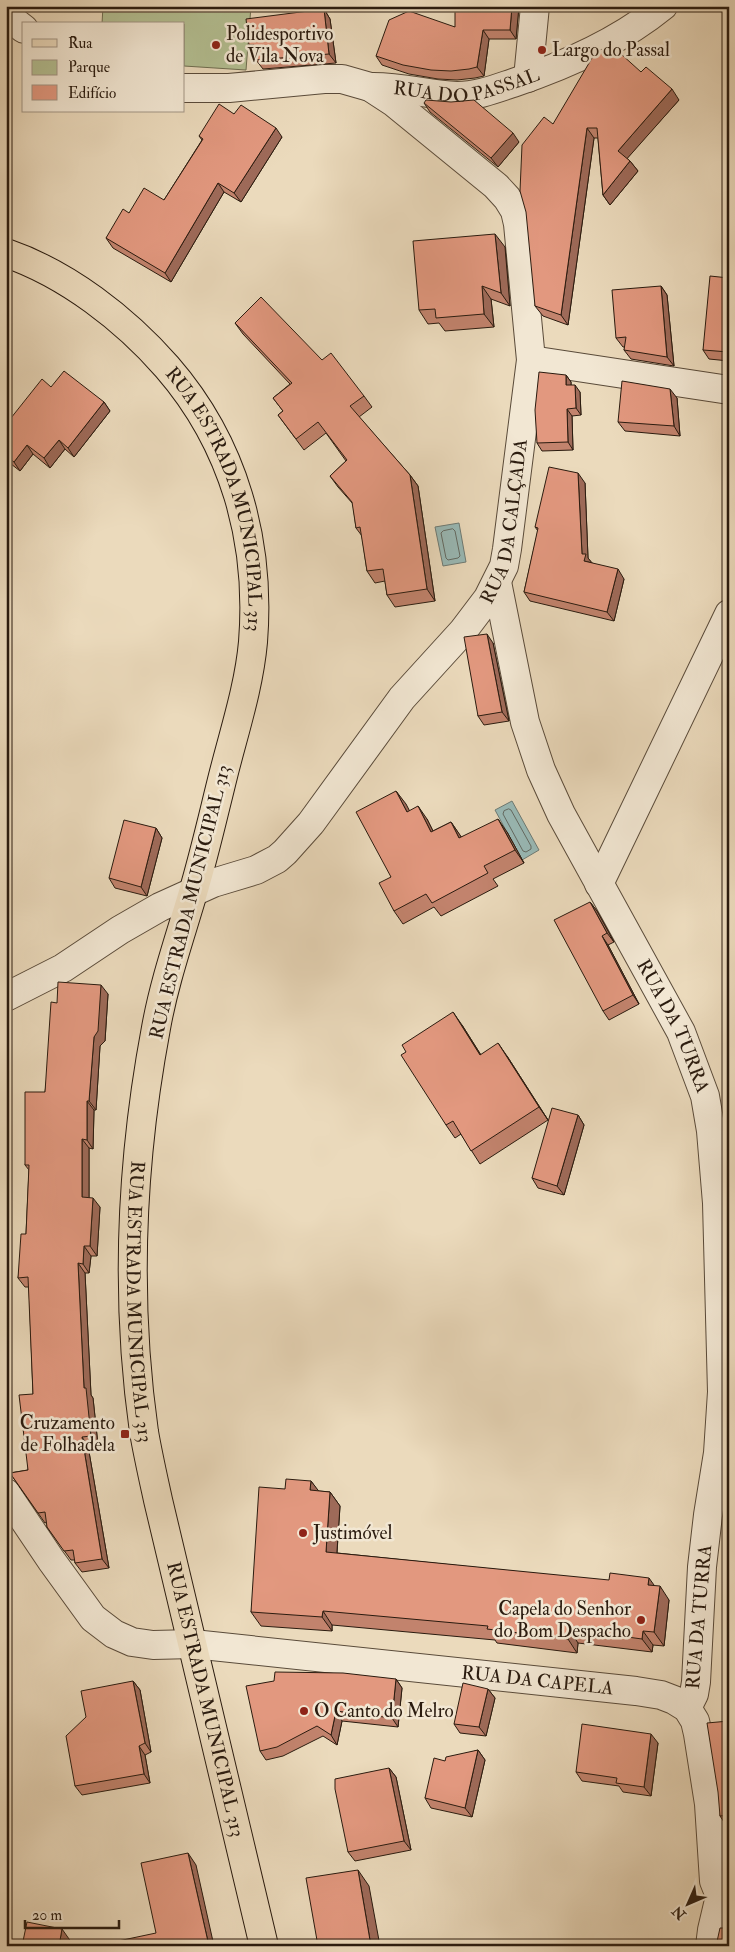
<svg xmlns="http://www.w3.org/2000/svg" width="735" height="1952" viewBox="0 0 735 1952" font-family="'IM FELL Double Pica',serif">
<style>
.green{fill:#b4c093;stroke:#6f6e51}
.water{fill:#99bab7;stroke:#6d7a74}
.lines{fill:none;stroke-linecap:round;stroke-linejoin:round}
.shore{stroke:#626a63;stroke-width:1}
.minor-casing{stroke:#5a4b3a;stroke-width:30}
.major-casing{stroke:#2a1b0f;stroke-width:30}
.minor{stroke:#f2e7d3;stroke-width:28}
.major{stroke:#ebdabc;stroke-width:28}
.wall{fill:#c2836d;stroke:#2a1b0f}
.shaded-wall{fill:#9e6a59;stroke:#2a1b0f}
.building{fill:#e2987f;stroke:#2a1b0f}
.poi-dot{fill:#8f2418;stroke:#f2e7d3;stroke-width:2}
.labels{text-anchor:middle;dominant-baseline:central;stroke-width:5;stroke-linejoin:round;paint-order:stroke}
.poi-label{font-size:19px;fill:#2a1b0f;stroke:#f2e7d3;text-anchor:start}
.street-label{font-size:19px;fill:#2a1b0f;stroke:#f2e7d3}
</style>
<rect width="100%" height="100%" fill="#ebdabc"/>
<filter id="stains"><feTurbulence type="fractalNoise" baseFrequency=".004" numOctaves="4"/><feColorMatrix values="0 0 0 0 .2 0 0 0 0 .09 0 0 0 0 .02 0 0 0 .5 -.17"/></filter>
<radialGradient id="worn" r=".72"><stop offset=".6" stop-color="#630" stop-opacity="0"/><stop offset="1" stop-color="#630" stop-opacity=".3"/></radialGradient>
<polygon class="green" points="103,6 251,6 246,70 184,66 184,24 102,24"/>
<g class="water">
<polygon points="459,523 466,562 443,566 435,527"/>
<polygon points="512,801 539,850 522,860 495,810"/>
</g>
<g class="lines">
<g class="shore">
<polygon points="453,529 455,531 460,556 458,558 448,560 446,558 441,533 443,531"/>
<polygon points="509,809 511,810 531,846 531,849 526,852 523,851 503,814 504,811"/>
</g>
<g class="minor-casing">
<g id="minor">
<polyline points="6,15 24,29"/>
<polyline points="528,78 535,6"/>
<path id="s1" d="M370 87C401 86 428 95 457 96 477 96 495 89 513 83 567 65 619 42 663 6"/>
<polyline points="531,360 729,390"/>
<path id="s2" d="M497 582 525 722 541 770 561 814 681 1032 705 1096 711 1131 717 1203 722 1392 718 1453 708 1515 702 1567 696 1682 694 1694 687 1708"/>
<polyline points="599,884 729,614"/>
<path id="s3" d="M6 997 63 968 120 930 160 907 213 883 256 870 277 859 285 852 311 823 402 698 463 631 488 598 504 566 507 549 531 360 518 224 515 211 507 198 496 186 393 102 370 87 342 79H324L229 88H184"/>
<path id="s4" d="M6 1493 51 1560 93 1618 114 1634 132 1642 153 1645 193 1644 636 1691 661 1695 674 1700 687 1708 695 1721 698 1734 709 1804 714 1881 720 1896 729 1906"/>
<polyline points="710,1946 712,1930 720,1896"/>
</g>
</g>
<g class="major-casing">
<g id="major">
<path id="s5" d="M6 253C67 274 125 319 167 367 234 444 261 541 253 642 249 687 234 732 223 776 213 816 204 856 192 896 179 940 164 983 156 1028 131 1161 125 1298 144 1432 148 1455 153 1477 158 1500L264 1946"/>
</g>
</g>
<use href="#minor" class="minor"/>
<use href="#major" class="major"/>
</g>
<g class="wall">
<polygon points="519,6 516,39 489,39 484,76 475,78 457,80 438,79 409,74 382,65 376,56 455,27"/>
<polygon points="324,9 330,19 336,63 263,69 256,60 255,54 249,45"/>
<polygon points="641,72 679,100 627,158 630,161 638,171 610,205 603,195 598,138 594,138 568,325 543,316 535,306 553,124"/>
<polygon points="424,103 519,142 498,167 430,112"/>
<polygon points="234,114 282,137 241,202 224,192 171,282 113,248 106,238 129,213 164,200 202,140 199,136"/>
<polygon points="505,247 510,306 491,299 494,327 445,331 439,323 428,324 419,310"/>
<polygon points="729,278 729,361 709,359 703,350"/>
<polygon points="661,286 667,295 674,366 631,359 624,350 625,347 623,347 616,338"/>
<polygon points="235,323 322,360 364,396 372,407 359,417 410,475 418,486 435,601 395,607 387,595 385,581 375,583 367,571 362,536 356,528 353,504 338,487 330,476 346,461 326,433 304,450 278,415 283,411 273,398 290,384 243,334"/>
<polygon points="566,375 571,382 571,385 580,392 581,415 572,416 573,450 542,451 537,443"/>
<polygon points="51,387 104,402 110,411 74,457 65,449 50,468 33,454 20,471 6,460 6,423 7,423"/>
<polygon points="677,398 680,436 625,431 618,422"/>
<polygon points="585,483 588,558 592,563 624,579 614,621 530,601 524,592 538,531 535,527"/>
<polygon points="493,643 509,721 484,725 478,716"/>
<polygon points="396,791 409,811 427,819 433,831 451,822 461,837 507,832 524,863 493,879 498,886 441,916 434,907 403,924 394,911 391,877"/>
<polygon points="156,828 162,838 147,896 115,888 109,878"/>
<polygon points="590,902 597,911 614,942 608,945 639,1004 609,1020 603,1011"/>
<polygon points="108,994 105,1041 100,1046 96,1110 94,1110 93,1149 89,1148 89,1198 100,1207 97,1256 91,1256 89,1273 85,1273 91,1395 93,1398 98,1445 88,1446 109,1568 82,1572 75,1563 75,1560 71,1560 47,1527 47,1522 45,1523 10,1473 28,1470 33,1394 29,1287 25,1287 18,1278 26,1234 29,1170 25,1165 45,1092 57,1003"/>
<polygon points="462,1025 481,1055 507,1056 548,1120 480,1164 461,1134 455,1138 446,1125"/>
<polygon points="578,1115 584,1125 564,1195 538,1188 532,1178"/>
<polygon points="311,1481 318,1491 330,1492 340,1506 337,1553 655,1586 669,1600 664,1646 653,1645 652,1652 578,1643 577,1653 497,1643 495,1640 332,1625 332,1631 261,1626 251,1612 285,1489"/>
<polygon points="396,1679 402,1688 398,1727 342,1721 337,1745 323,1736 283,1756 266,1760 260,1751"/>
<polygon points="133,1681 140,1690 151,1752 145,1755 150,1783 82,1795 75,1786"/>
<polygon points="488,1689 495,1698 486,1736 460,1733 454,1724"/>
<polygon points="729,1721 729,1825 726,1825 720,1816"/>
<polygon points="658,1743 651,1796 623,1792 619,1786 582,1781 576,1772"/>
<polygon points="478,1750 485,1760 472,1817 431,1808 425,1798 445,1761"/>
<polygon points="389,1768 396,1777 411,1850 355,1861 348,1852"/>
</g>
<g class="shaded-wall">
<polygon points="512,6 519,6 516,39 510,30"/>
<polygon points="324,9 330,19 336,63 329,54"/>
<polygon points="483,30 489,39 484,76 477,67"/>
<polygon points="672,89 679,100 625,161 618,151"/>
<polygon points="276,128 282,137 241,202 234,193"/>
<polygon points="587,128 594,138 568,325 561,315"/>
<polygon points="513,133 519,142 498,167 491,158"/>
<polygon points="630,161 638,171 610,205 603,195"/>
<polygon points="218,183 224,192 171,282 165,273"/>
<polygon points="495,234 505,247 510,306 501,293"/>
<polygon points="482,286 491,299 494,327 484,314"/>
<polygon points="661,286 667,295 674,366 667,357"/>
<polygon points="566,375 571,382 571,392 566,385"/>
<polygon points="575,385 580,392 581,415 576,408"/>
<polygon points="670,389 677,398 680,436 674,426"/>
<polygon points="104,402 110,411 74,457 68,448"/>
<polygon points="567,409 572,416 573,450 568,442"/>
<polygon points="59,440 65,449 50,468 44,458"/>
<polygon points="27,445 33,454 20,471 14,462"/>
<polygon points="578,473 585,483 588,558 592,563 584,561 582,554"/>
<polygon points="410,475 418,486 435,601 427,589"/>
<polygon points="618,569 624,579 614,621 607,612"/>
<polygon points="487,634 493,643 509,721 502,712"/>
<polygon points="396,791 406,804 417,825 407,812"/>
<polygon points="418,806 427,819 440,845 431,832"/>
<polygon points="498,819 507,832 524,863 515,850"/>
<polygon points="451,822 460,835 469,851 459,838"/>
<polygon points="156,828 162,838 147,896 141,887"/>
<polygon points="590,902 597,911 614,942 607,933"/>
<polygon points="602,936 608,945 639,1004 633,995"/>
<polygon points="101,985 108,994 105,1041 100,1046 96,1110 89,1101 94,1037"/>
<polygon points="453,1012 462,1025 489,1068 480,1055"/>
<polygon points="498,1043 507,1056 548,1120 539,1107"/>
<polygon points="87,1101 94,1110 93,1149 87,1140"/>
<polygon points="578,1115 584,1125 564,1195 557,1186"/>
<polygon points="82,1139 89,1148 89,1206 82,1197"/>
<polygon points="93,1198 100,1207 97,1256 90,1246"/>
<polygon points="84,1246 91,1256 89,1273 83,1264"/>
<polygon points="78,1263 85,1273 91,1395 93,1398 98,1445 91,1436 84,1388"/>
<polygon points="82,1437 88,1446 109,1568 102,1559"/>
<polygon points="311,1481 321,1494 310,1490"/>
<polygon points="330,1492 340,1506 336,1566 326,1552"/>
<polygon points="649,1578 659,1592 648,1585"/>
<polygon points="660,1586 669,1600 664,1646 654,1632"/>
<polygon points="323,1611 332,1625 332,1631 322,1617"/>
<polygon points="569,1629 578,1643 577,1653 568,1639"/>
<polygon points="643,1631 653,1645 652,1652 642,1639"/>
<polygon points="396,1679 402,1688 398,1727 392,1718"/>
<polygon points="133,1681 140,1690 151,1752 145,1743"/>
<polygon points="488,1689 495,1698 486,1736 479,1727"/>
<polygon points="336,1711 342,1721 337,1745 331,1735"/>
<polygon points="651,1734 658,1743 651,1796 644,1787"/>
<polygon points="139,1746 145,1755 150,1783 144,1774"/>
<polygon points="478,1750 485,1760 472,1817 465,1808"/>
<polygon points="389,1768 396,1777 411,1850 404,1841"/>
<polygon points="188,1853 196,1865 214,1946 209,1946"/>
<polygon points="358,1870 369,1886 380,1946 371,1946"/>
<polygon points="62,1929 74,1946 59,1946"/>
</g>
<g class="building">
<polygon points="455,6 512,6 510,30 483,30 477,67 469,69 451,71 431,70 403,65 376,56 389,20 409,11 455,27"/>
<polygon points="324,9 329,54 256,60 254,45 249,45 246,19"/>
<polygon points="606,47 621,54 641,72 646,67 672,89 618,151 630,161 603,195 597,128 587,128 561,315 535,306 526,212 520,191 522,145 544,117 553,124 595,53"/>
<polygon points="426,100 451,102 474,100 513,133 491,158 424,103"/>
<polygon points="219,104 234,114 241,105 276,128 234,193 218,183 165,273 106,238 123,209 129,213 144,188 164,200 203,139 199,136"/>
<polygon points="495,234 501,293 482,286 484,314 436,318 435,309 419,310 413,241"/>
<polygon points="710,276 729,278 729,352 703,350"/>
<polygon points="661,286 667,357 624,350 626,337 616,338 612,290"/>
<polygon points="261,297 322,360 331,353 364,396 350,406 410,475 427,589 387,595 383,569 367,571 360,527 356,528 352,502 330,476 347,460 318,422 296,439 278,415 283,411 273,398 292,383 235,323"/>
<polygon points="64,371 104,402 68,448 59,440 44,458 27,445 14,462 6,456 6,423 7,423 42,379 51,387"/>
<polygon points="539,372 566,375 566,385 575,385 576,408 567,409 568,442 537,443 535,410"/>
<polygon points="622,381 670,389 674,426 618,422"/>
<polygon points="549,467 578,473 582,554 586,554 584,561 618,569 607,612 524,592 538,528 535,527"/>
<polygon points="487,634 502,712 478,716 464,637"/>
<polygon points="396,791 407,812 418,806 431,832 451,822 459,838 498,819 515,850 484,866 488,873 432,903 426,894 394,911 379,883 391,877 356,812"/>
<polygon points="124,820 156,828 141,887 109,878"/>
<polygon points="590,902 607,933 602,936 633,995 603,1011 554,920"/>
<polygon points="58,982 101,985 98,1031 94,1037 89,1101 87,1101 87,1140 82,1139 82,1197 93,1198 90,1246 84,1246 83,1264 78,1263 84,1388 86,1388 91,1436 82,1437 102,1559 75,1563 73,1550 64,1551 47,1527 45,1512 38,1513 10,1473 28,1470 19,1395 33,1394 28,1277 18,1278 21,1234 26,1234 29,1165 25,1165 25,1092 45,1092 51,1002 57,1003"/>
<polygon points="453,1012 480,1055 498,1043 539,1107 471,1151 453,1121 446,1125 401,1055 406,1052 402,1045"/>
<polygon points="552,1108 578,1115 557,1186 532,1178"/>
<polygon points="286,1479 311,1481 310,1490 330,1492 326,1552 609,1580 610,1573 649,1578 648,1585 660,1586 654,1632 643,1631 642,1639 569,1629 568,1639 487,1629 488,1626 323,1611 322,1617 251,1612 259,1487 285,1489"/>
<polygon points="275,1672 343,1673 396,1679 392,1718 336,1711 331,1735 317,1726 277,1747 260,1751 246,1686 274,1681"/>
<polygon points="133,1681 145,1743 139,1746 144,1774 75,1786 66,1736 86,1717 81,1691"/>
<polygon points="463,1683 488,1689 479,1727 454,1724"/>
<polygon points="729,1721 729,1815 720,1816 718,1792 707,1723"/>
<polygon points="582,1724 651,1734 644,1787 616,1783 617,1778 576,1772"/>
<polygon points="478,1750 465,1808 425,1798 434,1758 445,1761 446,1757"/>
<polygon points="389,1768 404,1841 348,1852 335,1789 335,1779"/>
<polygon points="188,1853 209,1946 104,1946 104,1944 156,1933 141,1863"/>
<polygon points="358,1870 371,1946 318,1946 306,1878"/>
<polygon points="27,1922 62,1929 59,1946 22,1946"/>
<polygon points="720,1928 729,1928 729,1946 716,1946"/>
</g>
<g class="poi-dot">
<circle cx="216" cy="45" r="5"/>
<circle cx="542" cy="50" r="5"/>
<rect x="120" y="1429" width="10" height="10" rx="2.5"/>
<circle cx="303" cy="1533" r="5"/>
<circle cx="641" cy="1620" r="5"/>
<circle cx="304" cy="1711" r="5"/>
</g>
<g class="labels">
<g class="poi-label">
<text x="226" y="34">Polidesportivo<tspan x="226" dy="22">de Vila Nova</tspan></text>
<text x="552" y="50">Largo do Passal</text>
<text x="115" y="1423" text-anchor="end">Cruzamento<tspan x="115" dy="22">de Folhadela</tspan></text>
<text x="313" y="1533">Justimóvel</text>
<text x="631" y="1609" text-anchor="end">Capela do Senhor<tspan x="631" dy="22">do Bom Despacho</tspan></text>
<text x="314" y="1711">O Canto do Melro</text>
</g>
<g class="street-label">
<text stroke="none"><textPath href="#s1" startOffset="98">RUA DO PASSAL</textPath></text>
<text stroke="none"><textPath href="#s5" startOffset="344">RUA ESTRADA MUNICIPAL 313</textPath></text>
<text stroke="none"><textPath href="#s3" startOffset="721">RUA DA CALÇADA</textPath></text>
<text transform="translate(190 902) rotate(-76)">RUA ESTRADA MUNICIPAL 313</text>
<text stroke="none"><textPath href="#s2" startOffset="482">RUA DA TURRA</textPath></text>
<text stroke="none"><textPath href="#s5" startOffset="1169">RUA ESTRADA MUNICIPAL 313</textPath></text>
<text transform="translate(699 1617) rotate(-85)">RUA DA TURRA</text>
<text stroke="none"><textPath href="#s4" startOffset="606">RUA DA CAPELA</textPath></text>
<text stroke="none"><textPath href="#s5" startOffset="1574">RUA ESTRADA MUNICIPAL 313</textPath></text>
</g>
</g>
<rect width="735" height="1952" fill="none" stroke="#ebdabc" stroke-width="25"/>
<rect x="8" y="8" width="720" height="1937" fill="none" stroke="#2a1b0f" stroke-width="2.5"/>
<rect x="12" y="12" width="710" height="1927" fill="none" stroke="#2a1b0f"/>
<rect x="22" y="22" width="162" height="90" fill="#f2e7d3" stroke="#a29585"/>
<rect x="32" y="39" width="25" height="8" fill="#ebdabc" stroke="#a29585"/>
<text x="68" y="48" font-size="15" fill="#2a1b0f">Rua</text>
<rect x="32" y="60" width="25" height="15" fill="#b4c093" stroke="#a29585"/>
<text x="68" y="72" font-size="15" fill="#2a1b0f">Parque</text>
<rect x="32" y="85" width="25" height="15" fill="#e2987f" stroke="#a29585"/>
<text x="68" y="98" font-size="15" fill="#2a1b0f">Edifício</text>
<g transform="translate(688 1904) rotate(225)" stroke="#f2e7d3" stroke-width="4" paint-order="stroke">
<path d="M0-4L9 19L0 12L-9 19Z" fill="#2a1b0f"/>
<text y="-8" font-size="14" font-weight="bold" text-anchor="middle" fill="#2a1b0f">N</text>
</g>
<path d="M25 1920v8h94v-8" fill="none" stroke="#2a1b0f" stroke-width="2.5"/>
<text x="32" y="1920" font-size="15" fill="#2a1b0f" stroke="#f2e7d3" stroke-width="4" paint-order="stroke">20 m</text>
<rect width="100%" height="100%" filter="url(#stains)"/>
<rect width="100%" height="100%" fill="url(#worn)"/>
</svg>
